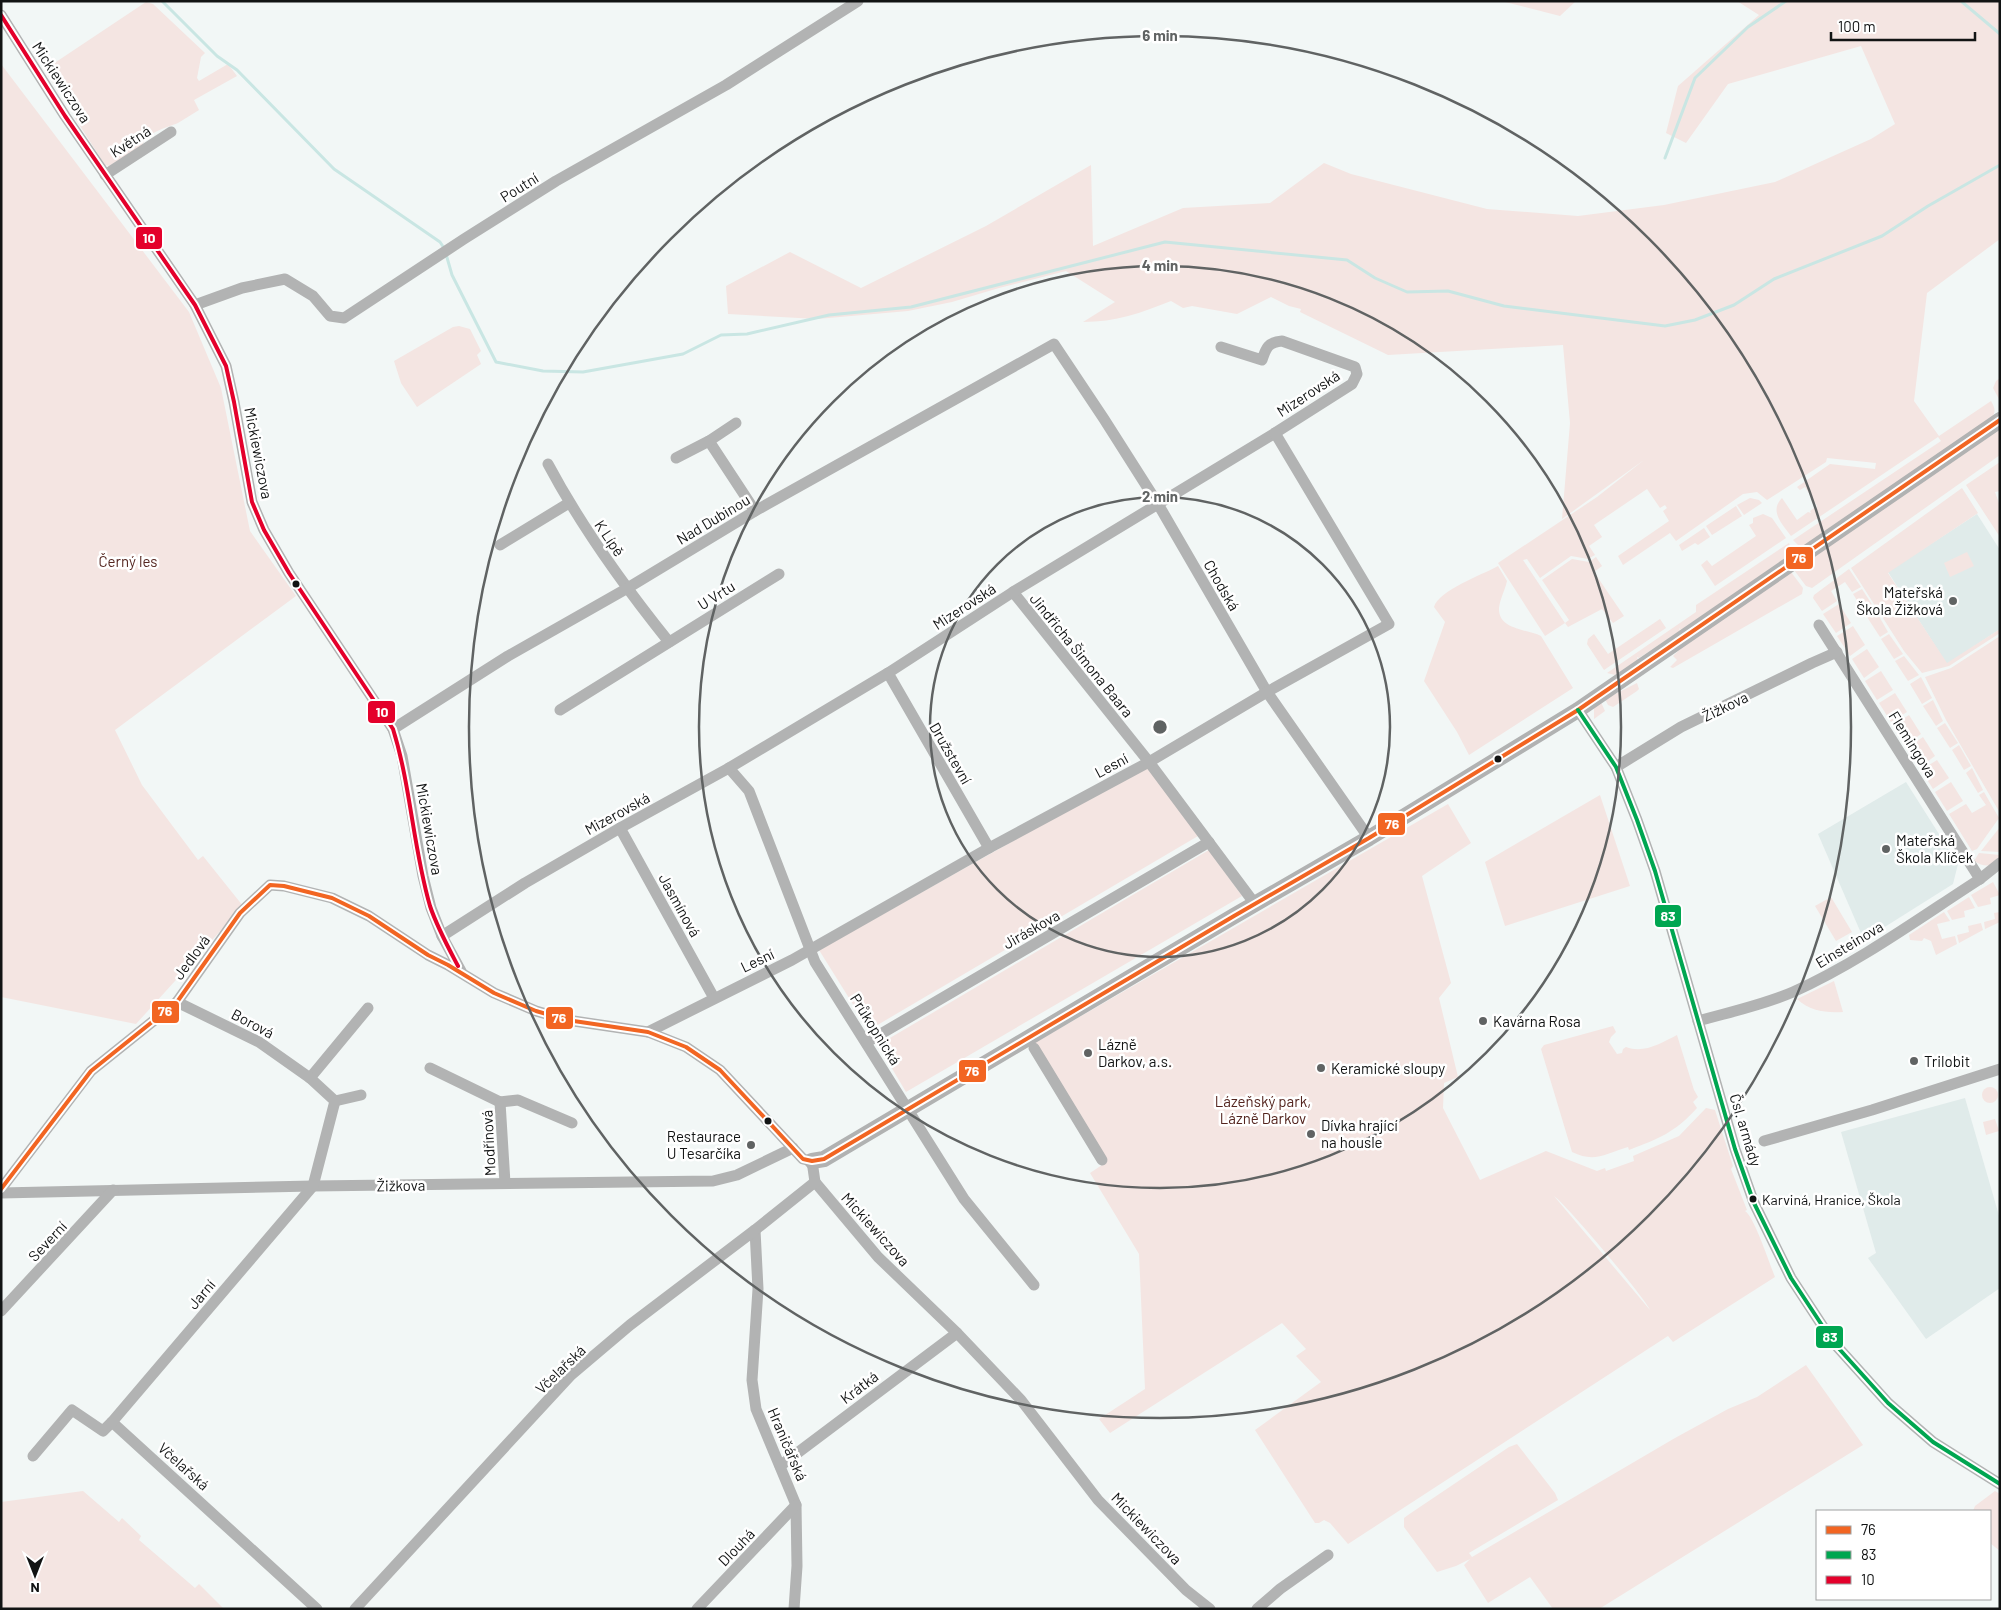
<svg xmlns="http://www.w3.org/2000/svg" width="2001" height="1610" viewBox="0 0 2001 1610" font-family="Barlow,sans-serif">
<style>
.built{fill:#e0ebea}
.green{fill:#f4e5e2;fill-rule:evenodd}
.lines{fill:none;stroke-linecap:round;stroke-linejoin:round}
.stream{stroke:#c9e6e3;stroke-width:3}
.street{stroke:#b2b3b3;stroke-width:11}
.secondary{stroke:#b1b2b2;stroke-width:16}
.bus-1-casing{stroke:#fff;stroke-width:8}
.bus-2-casing{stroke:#fff;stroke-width:8}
.bus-3-casing{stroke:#fff;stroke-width:8}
.bus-1{stroke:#f26522;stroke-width:4}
.bus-2{stroke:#00a651;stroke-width:4}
.bus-3{stroke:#e4002b;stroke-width:4}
.ring{fill:none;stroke:#606363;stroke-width:2.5}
.bus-dot{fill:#121414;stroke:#fff;stroke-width:2}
.poi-dot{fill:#606363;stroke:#fff;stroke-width:2}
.labels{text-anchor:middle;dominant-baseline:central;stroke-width:5;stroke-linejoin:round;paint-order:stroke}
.bus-label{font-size:14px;fill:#121414;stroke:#fff;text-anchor:start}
.street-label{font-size:15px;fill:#121414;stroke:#fff}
.park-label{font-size:15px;fill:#54251f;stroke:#fff}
.poi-label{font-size:15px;fill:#121414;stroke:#fff;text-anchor:start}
.centre{fill:#606363;stroke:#fff;stroke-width:2.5}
.ring-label{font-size:15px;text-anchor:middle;font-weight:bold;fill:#606363;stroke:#fff;stroke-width:5;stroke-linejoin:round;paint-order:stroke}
.line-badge{stroke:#fff;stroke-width:2}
.badge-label{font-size:14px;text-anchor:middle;font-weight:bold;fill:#fff}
</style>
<rect width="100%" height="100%" fill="#f2f7f6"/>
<g class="built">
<polygon points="1977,514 2000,550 2000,629 1947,664 1888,572"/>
<polygon points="1906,782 1958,864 1953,884 1864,940 1818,834"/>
<polygon points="1965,1098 2000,1219 2000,1288 1926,1339 1868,1258 1876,1253 1841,1132"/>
</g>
<g class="green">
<polygon points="1501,1 1576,1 1560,16"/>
<path d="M1737 1H2000V239L1927 293 1914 401 1939 436 1991 401C1995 408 1996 411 1992 418L1804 546H1799L1793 540 1941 441 1938 437 1791 536C1782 524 1769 511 1782 498L1797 520 1808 512 1811 513 1810 511 1814 508 1816 509 1817 506 1805 487 1800 490 1797 487 1830 464 1875 469 1876 463 1827 458 1826 462 1767 500 1757 492 1743 494 1676 541 1670 533 1623 565 1618 556 1669 521 1663 511 1667 508 1665 505 1660 508 1647 489 1594 525 1602 537 1589 546 1595 555 1588 559 1571 556 1540 578 1527 559 1523 560 1565 623 1569 620 1542 580 1572 559 1589 562 1596 557 1602 566 1594 572 1624 616 1613 623 1602 609 1568 627 1565 623 1545 636 1498 563 1597 497 1644 460 1562 519 1570 423 1563 345 1388 355 1300 312 1301 309 1289 306 1271 297 1237 314 1192 306 1183 308 1171 301C1141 313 1116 322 1083 322L1115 302 1066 271 999 288 952 302 908 311 817 319 728 314 726 286 790 252 861 288 986 226 1091 165 1093 246 1183 208 1270 203 1324 163 1351 174 1487 209 1578 216 1664 205 1775 182 1871 139 1895 124 1861 46 1728 84 1686 143 1666 133 1678 86 1759 15Z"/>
<path d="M146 2 153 4 205 53 201 57 197 78 199 81 228 64 237 76 194 100 199 110C192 114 185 119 178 123 166 128 146 132 142 146L109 166 105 165 75 118 73 109 66 96 59 91 45 71 47 68Z"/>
<polygon points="1,64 189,312 221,388 250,531 296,596 115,730 142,785 198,860 203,856 243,906 136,1024 1,997"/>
<polygon points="459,326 470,329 481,351 477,355 481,364 417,407 401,383 394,361 453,327"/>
<polygon points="2000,378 2000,401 1993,388 1996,381"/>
<polygon points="2000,428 2000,455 1812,588 1806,586 1794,570"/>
<polygon points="2000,462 2000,491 1995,492 2000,506 2000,537 1966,485"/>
<polygon points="1962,488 1978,513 1888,573 1947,663 2000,629 2000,633 1949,666 1922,673 1904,651 1851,568"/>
<polygon points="1750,498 1759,500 1762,503 1744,515 1737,505"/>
<polygon points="1736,506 1742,516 1712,535 1706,526"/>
<polygon points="1763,514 1772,518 1786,538 1715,586 1701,565 1707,560 1712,566 1756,536 1749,525 1753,523 1753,518"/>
<polygon points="1704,528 1710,537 1698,545 1695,543 1682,551 1679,545"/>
<polygon points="1789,543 1791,550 1791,555 1681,630 1679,628 1680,631 1639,658 1637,657 1638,660 1615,675 1607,673 1696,612 1696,605"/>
<polygon points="1967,552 1974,566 1950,577 1944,563"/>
<path d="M1498 566 1507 581C1505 590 1500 599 1499 608 1498 630 1527 629 1541 636L1573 688 1469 755 1457 732 1424 681 1445 622 1434 607C1439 590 1482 575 1498 566Z"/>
<polygon points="1849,569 1861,587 1852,592 1845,582 1831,591 1837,601 1822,611 1813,598 1814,595"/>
<polygon points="1791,572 1803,588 1802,594 1673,668 1670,667 1677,660 1673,656 1682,647"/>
<polygon points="1862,589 1875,609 1866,615 1853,594"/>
<polygon points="1839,604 1851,623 1836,633 1823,614"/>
<polygon points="1876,611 1888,632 1880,637 1867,617"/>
<polygon points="1660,619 1666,628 1604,670 1587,644 1588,639 1594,634 1608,654"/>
<polygon points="1853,626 1865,645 1850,656 1837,636"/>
<polygon points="1889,634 1903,654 1894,659 1881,639"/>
<polygon points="2000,636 2000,813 1946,720 1925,677 1951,668"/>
<polygon points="1867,649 1879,667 1864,678 1852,659"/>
<polygon points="1904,656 1919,675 1908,681 1895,661"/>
<polygon points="1881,671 1893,690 1877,700 1865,681"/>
<polygon points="1921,677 1932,698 1922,704 1910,684"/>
<polygon points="1637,683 1639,689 1637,691 1613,707 1608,705 1605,699"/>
<polygon points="1895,693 1907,712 1891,722 1879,703"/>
<polygon points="1600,700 1605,711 1594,719 1594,706"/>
<polygon points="1933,700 1943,721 1936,726 1923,706"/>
<polygon points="1909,715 1921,734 1906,745 1893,725"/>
<polygon points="1945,723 1958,743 1950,748 1937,728"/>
<polygon points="1923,737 1935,756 1920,767 1907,748"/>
<polygon points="1959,745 1971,766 1964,770 1952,750"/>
<polygon points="1937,760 1949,778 1933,789 1921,770"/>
<polygon points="1972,768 1983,790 1978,793 1966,773"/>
<polygon points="1141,769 1149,769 1198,836 869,1030 819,950"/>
<polygon points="1951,782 1963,801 1947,811 1935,792"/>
<polygon points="1984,792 1999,818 1977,849 1972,851 1949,814 1966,804 1972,813 1986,805 1979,795"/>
<polygon points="1600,795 1630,886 1505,926 1485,862"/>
<path d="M1448 804 1471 843 1422 876 1451 983 1439 998 1458 1077 1444 1083 1443 1108 1480 1180 1546 1151 1597 1171 1605 1168 1606 1171 1634 1161 1633 1156 1679 1136 1706 1108 1715 1110 1733 1166 1731 1169 1747 1210 1745 1211C1754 1216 1770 1265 1775 1277L1673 1342 1668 1336 1348 1544 1330 1523 1324 1520 1319 1523H1315L1255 1430 1321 1382 1296 1356 1306 1349 1282 1323 1110 1433 1099 1419 1145 1389 1139 1254 1090 1173 1102 1165 1031 1045ZM1554 1196C1564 1202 1646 1299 1650 1310Z"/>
<polygon points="2000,827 2000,852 1981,851"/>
<polygon points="1209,850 1242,896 906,1092 878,1045"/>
<path d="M1979 853 2000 855V861C1990 867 1984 867 1974 861Z"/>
<polygon points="1993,882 2000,895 1990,898 1991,904 1978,907 1971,895"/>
<polygon points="1831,897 1852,932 1836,941 1815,906"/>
<polygon points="1969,897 1975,908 1964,911 1965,917 1952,920 1947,911"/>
<polygon points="1944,912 1950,921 1937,924 1942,939 1955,936 1957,944 1936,955 1931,941 1924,938 1922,941 1910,940 1909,935"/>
<polygon points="2000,912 2000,922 1985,929 1984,922 1995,919 1994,913"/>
<polygon points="1981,923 1983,930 1959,943 1957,935 1969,932 1968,926"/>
<path d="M1834 981 1843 1012C1825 1013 1810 1011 1797 999Z"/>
<path d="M1613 1026 1616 1032 1611 1037 1609 1042 1617 1054 1622 1053 1623 1049 1626 1047C1644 1054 1661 1043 1677 1035L1694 1090 1698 1097 1693 1102 1697 1108C1674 1133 1660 1138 1629 1150L1628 1147C1605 1154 1594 1163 1572 1152L1541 1049 1544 1045Z"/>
<circle cx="1990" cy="1095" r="8"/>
<polygon points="1995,1119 1999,1131 1986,1135 1983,1122"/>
<polygon points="1806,1365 1863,1445 1599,1609 1553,1609 1530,1577 1488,1603 1464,1565 1470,1559 1456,1566 1437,1572 1404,1527 1404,1518 1408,1515 1509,1447 1517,1444 1555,1493 1558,1500 1469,1553 1472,1557 1675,1438 1728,1409 1757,1397"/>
<polygon points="83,1491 119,1522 122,1518 141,1536 139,1540 195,1588 199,1584 224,1609 1,1609 1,1502"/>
<polygon points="1995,1491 2000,1494 2000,1551 1990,1543 1990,1511 1973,1511 1975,1506"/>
</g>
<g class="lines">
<g class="stream">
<polyline points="162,1 217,56 237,70 334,169 440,242 444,248"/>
<polyline points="1961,1 2000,34"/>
<polyline points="1665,158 1695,78 1748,27 1786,1"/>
<polyline points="446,254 452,275 496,362 543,371 583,372 683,354 721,335 747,334 829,315 911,307 1165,242 1347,260 1375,278 1407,292 1448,291 1504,306 1665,326 1695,320 1734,305 1774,279 1882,236 1928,206 2000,165"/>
</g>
<g class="street">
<polyline points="1,15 65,116 195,305 226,366 234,402 252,502 264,530 289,573 393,729 402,756 423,876 431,908 442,936 461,971"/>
<polyline points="105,175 171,132"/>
<polyline points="195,305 242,288 285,279 313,296 330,316 344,318 464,239 556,181 726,85 858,1"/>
<polyline points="709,441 755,511"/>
<polyline points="676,458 709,441 736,423"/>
<path d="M548 464C582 528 624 586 669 642"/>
<polyline points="500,545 569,503"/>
<polyline points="1013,592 1149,762 1255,904"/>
<polyline points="1819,625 1980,879"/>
<polyline points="888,673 989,848"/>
<polyline points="560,710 779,574"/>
<polyline points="1578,710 1616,767 1637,820 1655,871 1735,1149 1754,1203 1791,1278 1833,1342 1888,1403 1933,1442 2000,1484"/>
<polyline points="393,729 508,656 626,589 755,511 1054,344 1104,419 1158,504 1267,692 1369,838"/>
<polyline points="1616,767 1681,727 1812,663 1837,652"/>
<polyline points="729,768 749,791 815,962 964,1199 1034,1285"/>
<polyline points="620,828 714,998"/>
<path d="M442 936 525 883 620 828 729 768 888 673 1013 592 1275 433 1352 384 1357 374 1355 367 1282 341C1268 342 1266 348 1262 360L1221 347"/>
<path d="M1698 1021C1730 1012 1763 1005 1793 992 1858 963 1921 917 1980 879L2000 863"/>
<polyline points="648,1032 792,960 989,848 1149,762 1267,692 1389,624 1275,433"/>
<polyline points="867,1042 1209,842"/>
<polyline points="1034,1048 1102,1160"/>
<polyline points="430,1068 500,1102"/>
<polyline points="310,1078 368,1008"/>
<polyline points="335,1101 361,1095"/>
<polyline points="1764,1141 1872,1110 2000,1069"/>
<polyline points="505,1183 500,1102 518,1100 572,1123"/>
<polyline points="1,1189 91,1071 177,1002 240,913 270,885 284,886 332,898 369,916 428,955 448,965 494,993 536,1011 567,1020 648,1032 686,1047 720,1070 803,1159 812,1161 815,1182 878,1257 957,1333 1021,1400 1098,1500 1186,1590 1210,1609"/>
<polyline points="1,1193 313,1186 713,1181 737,1175 793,1148"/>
<polyline points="755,1230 758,1289 752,1380 756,1409 796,1505 797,1566 794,1609"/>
<polyline points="1,1311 113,1190"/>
<polyline points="112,1422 317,1609"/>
<polyline points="33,1456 72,1410 103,1431 112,1422 313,1186 335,1101 310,1078 259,1042 177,1002"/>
<polyline points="780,1466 957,1333"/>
<polyline points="355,1609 571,1375 630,1325 755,1230 815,1182"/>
<polyline points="697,1609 796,1505"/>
<polyline points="1257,1609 1280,1589 1328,1555"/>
</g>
<polyline class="secondary" points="812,1161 824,1159 1234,916 1369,838 1578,710 2000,420"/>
<g class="bus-1-casing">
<polyline id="bus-1" points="1,1189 91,1071 177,1002 240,913 270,885 284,886 332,898 369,916 428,955 448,965 494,993 536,1011 567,1020 648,1032 686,1047 720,1070 803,1159 812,1161 824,1159 1234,916 1369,838 1578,710 2000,420"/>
</g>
<g class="bus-2-casing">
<polyline id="bus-2" points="1578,710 1616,767 1637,820 1655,871 1735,1149 1754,1203 1791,1278 1833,1342 1888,1403 1933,1442 2000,1484"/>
</g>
<g class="bus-3-casing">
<path id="bus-3" d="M1 15 65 116 195 305 226 366 234 402 252 502 264 530 289 573 393 729C411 787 413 848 430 906 437 927 448 947 458 966"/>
</g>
<use href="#bus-1" class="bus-1"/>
<use href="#bus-2" class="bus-2"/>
<use href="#bus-3" class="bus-3"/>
</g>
<g class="ring">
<circle cx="1160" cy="727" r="230"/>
<circle cx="1160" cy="727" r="461"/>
<circle cx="1160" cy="727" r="691"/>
</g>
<g class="bus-dot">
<circle cx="296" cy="584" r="4.5"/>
<circle cx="1498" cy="759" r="4.5"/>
<circle cx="768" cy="1121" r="4.5"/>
<circle cx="1753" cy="1199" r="4.5"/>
</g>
<g class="poi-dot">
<circle cx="1953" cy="601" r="5"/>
<circle cx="1886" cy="849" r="5"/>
<circle cx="1483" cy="1021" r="5"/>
<circle cx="1088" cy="1053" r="5"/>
<circle cx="1914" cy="1061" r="5"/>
<circle cx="1321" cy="1068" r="5"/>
<circle cx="1311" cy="1134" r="5"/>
<circle cx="751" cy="1145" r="5"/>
</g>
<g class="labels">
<g class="bus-label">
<text x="1762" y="1199">Karviná, Hranice, Škola</text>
</g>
<g class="street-label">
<text transform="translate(62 82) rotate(57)">Mickiewiczova</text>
<text transform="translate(130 141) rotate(-33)">Květná</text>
<text transform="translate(519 187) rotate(-32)">Poutní</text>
<text transform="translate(1308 393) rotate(-33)">Mizerovská</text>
<text transform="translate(259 453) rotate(79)">Mickiewiczova</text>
<text transform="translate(713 519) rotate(-31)">Nad Dubinou</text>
<text transform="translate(610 538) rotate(56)">K Lípě</text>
<text transform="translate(1222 585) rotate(60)">Chodská</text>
<text transform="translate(716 595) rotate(-32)">U Vrtu</text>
<text transform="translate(964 606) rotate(-33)">Mizerovská</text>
<text transform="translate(1082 655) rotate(51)">Jindřicha Šimona Baara</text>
<text transform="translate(1725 706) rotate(-26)">Žižkova</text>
<text transform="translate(1913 744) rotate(58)">Flemingova</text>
<text transform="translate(951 753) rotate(60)">Družstevní</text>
<text transform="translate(1111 765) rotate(-28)">Lesní</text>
<text transform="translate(617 813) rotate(-29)">Mizerovská</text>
<text transform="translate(430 829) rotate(80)">Mickiewiczova</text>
<text transform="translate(680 905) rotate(61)">Jasmínová</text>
<text transform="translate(1031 929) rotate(-30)">Jiráskova</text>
<text transform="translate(1849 944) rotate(-31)">Einsteinova</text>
<text transform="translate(191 957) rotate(-54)">Jedlová</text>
<text transform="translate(757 960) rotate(-26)">Lesní</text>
<text transform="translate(253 1023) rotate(28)">Borová</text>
<text transform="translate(876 1029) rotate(58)">Průkopnická</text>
<text transform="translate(1746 1130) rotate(73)">Čsl. armády</text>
<text transform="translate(488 1143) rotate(-93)">Modřínová</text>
<text transform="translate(401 1185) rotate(-1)">Žižkova</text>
<text transform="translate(876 1229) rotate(48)">Mickiewiczova</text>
<text transform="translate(47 1241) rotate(-47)">Severní</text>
<text transform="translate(201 1294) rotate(-50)">Jarní</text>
<text transform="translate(560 1369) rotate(-44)">Včelařská</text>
<text transform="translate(859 1387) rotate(-37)">Krátká</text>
<text transform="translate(788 1444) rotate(67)">Hraničářská</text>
<text transform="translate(184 1466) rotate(42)">Včelařská</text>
<text transform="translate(1147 1528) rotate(46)">Mickiewiczova</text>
<text transform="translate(736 1547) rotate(-46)">Dlouhá</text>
</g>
<g class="park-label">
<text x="128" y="561">Černý les</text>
<text x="1263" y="1101">Lázeňský park,<tspan x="1263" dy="17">Lázně Darkov</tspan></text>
</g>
<g class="poi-label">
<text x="1943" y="592" text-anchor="end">Mateřská<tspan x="1943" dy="17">Škola Žižková</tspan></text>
<text x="1896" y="840">Mateřská<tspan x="1896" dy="17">Škola Klíček</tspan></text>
<text x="1493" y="1021">Kavárna Rosa</text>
<text x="1098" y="1044">Lázně<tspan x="1098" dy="17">Darkov, a.s.</tspan></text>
<text x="1924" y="1061">Trilobit</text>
<text x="1331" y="1068">Keramické sloupy</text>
<text x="1321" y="1125">Dívka hrající<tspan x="1321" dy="17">na housle</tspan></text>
<text x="741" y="1136" text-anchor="end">Restaurace<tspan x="741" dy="17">U Tesarčíka</tspan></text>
</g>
</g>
<circle cx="1160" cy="727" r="8" class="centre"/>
<g class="ring-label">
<text x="1160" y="41">6 min</text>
<text x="1160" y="271">4 min</text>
<text x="1160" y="502">2 min</text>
</g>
<g class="line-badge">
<rect x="135" y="226" width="28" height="24" rx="5" fill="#e4002b"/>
<rect x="1785" y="546" width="29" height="24" rx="5" fill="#f26522"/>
<rect x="367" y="700" width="29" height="24" rx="5" fill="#e4002b"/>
<rect x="1377" y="812" width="29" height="24" rx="5" fill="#f26522"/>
<rect x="1654" y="904" width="28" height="24" rx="5" fill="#00a651"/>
<rect x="151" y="1000" width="29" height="24" rx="5" fill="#f26522"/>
<rect x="545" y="1006" width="29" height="24" rx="5" fill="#f26522"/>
<rect x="958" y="1059" width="29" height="24" rx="5" fill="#f26522"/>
<rect x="1815" y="1325" width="29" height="24" rx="5" fill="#00a651"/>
</g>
<g class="badge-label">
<text x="149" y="243">10</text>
<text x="1799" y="563">76</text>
<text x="382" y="717">10</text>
<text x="1392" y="829">76</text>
<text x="1668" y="921">83</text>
<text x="165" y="1016">76</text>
<text x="559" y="1023">76</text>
<text x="972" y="1076">76</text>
<text x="1830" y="1342">83</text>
</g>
<rect width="2001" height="1610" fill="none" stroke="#121414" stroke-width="5"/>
<rect x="1816" y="1510" width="175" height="90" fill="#ffffff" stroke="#a0a1a1"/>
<rect x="1826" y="1526" width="25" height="8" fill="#f26522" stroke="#a0a1a1"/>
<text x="1861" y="1535" font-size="15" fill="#121414">76</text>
<rect x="1826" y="1551" width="25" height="8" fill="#00a651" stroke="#a0a1a1"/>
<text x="1861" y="1560" font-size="15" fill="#121414">83</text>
<rect x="1826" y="1576" width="25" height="8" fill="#e4002b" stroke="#a0a1a1"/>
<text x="1861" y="1585" font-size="15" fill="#121414">10</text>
<g transform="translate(35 1575) rotate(180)" stroke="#ffffff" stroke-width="4" paint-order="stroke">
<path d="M0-4L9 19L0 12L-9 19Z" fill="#121414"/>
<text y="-8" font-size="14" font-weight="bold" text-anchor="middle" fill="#121414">N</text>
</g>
<path d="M1831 32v8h144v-8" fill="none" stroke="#121414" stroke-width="2.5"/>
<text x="1838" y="32" font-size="15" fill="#121414" stroke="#ffffff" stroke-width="4" paint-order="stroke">100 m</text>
</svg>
